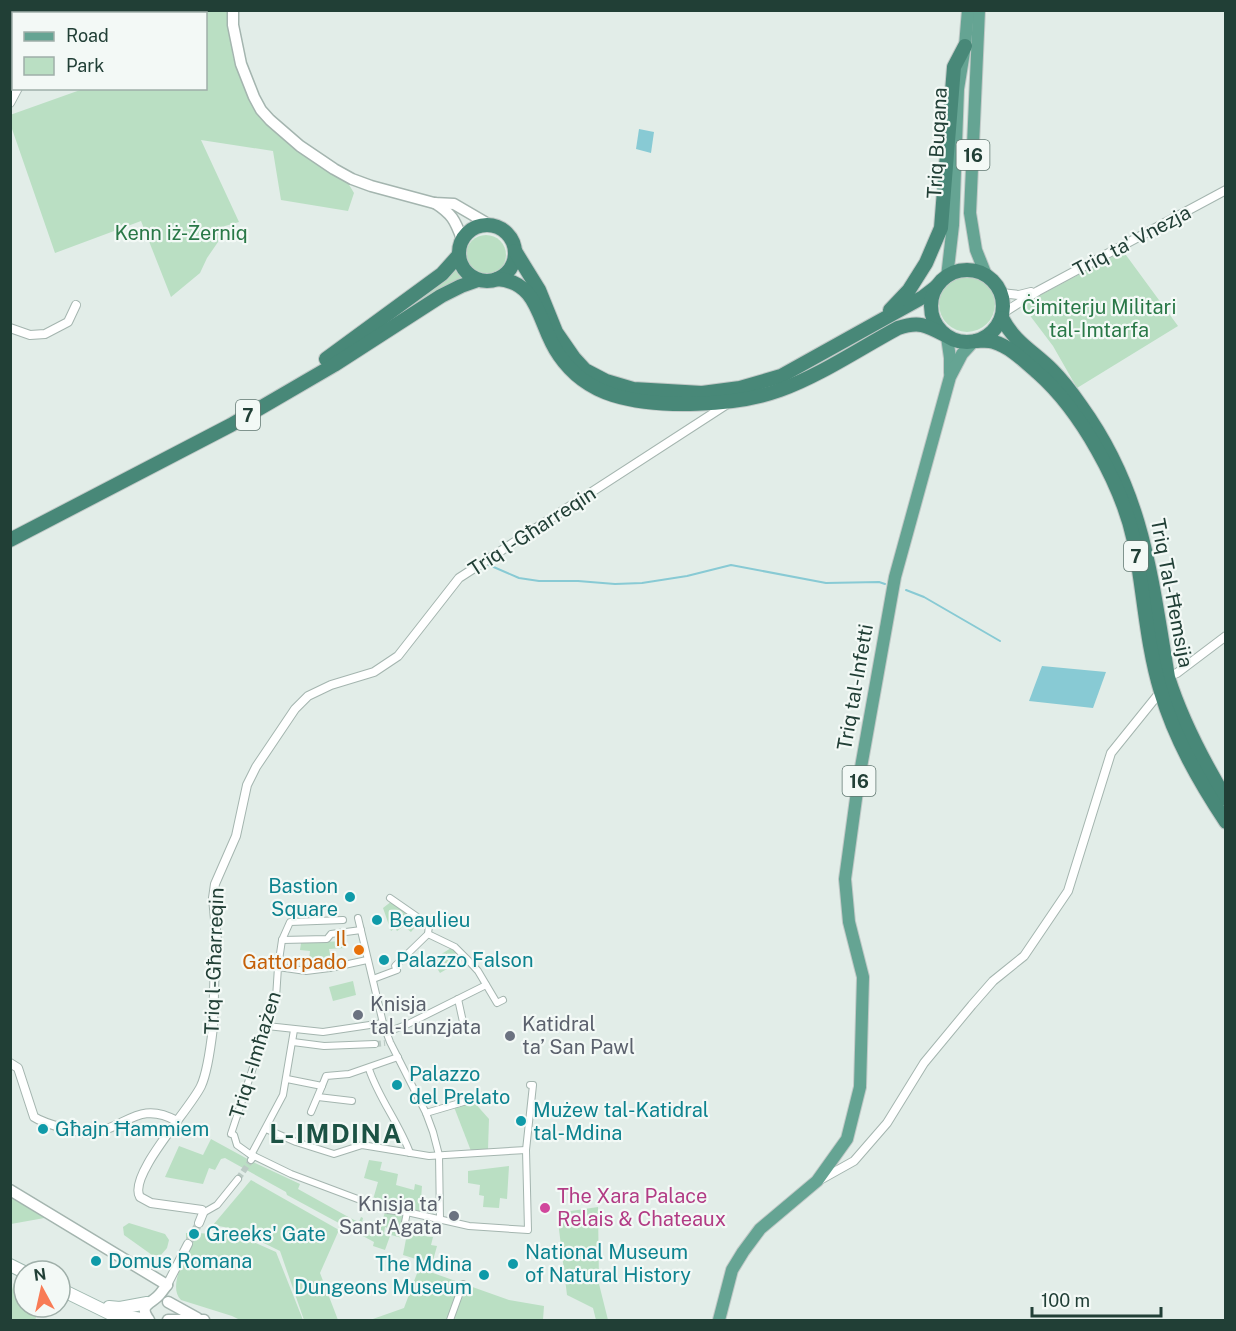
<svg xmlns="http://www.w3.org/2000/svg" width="1236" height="1331" viewBox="0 0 1236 1331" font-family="'Public Sans',sans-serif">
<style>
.green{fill:#badfc3}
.water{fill:#88cad4}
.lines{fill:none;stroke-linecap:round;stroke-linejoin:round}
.stream{stroke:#88cad4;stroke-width:2}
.pedestrian-tunnel{stroke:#bbcac4;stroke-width:6;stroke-dasharray:6 3;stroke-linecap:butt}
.minor-tunnel{stroke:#bbcac4;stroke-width:8;stroke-dasharray:8 4;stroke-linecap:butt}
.pedestrian-casing{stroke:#a4b5af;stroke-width:8}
.minor-casing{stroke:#a4b5af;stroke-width:10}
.tertiary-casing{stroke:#a4b5af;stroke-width:13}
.secondary-casing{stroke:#a0b9b0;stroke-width:14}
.primary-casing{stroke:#c1c9c7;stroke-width:14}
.trunk-casing{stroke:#c1c9c7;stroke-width:16}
.pedestrian{stroke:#fff;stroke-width:6}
.minor{stroke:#fff;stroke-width:8}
.tertiary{stroke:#fff;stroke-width:10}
.secondary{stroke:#fff;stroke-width:12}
.primary{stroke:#65a493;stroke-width:12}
.trunk{stroke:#488878;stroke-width:14}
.culture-dot{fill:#0f9aa8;stroke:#f3f9f6;stroke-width:2}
.food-dot{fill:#e8710a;stroke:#f3f9f6;stroke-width:2}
.worship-dot{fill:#6b7280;stroke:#f3f9f6;stroke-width:2}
.hotel-dot{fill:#d1479c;stroke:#f3f9f6;stroke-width:2}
.labels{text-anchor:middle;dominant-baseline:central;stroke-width:4.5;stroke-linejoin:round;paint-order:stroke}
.shield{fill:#f3f9f6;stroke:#607770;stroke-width:1.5}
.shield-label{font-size:18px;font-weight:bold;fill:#213f36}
.street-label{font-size:20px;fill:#213f36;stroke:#f3f9f6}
.park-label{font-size:20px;fill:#297847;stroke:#f3f9f6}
.culture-label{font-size:20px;fill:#0d838f;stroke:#f3f9f6;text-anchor:start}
.food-label{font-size:20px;fill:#c56008;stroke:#f3f9f6;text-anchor:end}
.worship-label{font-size:20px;fill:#5b616d;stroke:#f3f9f6;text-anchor:start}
.hotel-label{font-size:20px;fill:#b23c85;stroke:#f3f9f6;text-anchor:start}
.district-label{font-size:26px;font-weight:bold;letter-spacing:1.5px;fill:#1c5244;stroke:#f3f9f6}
</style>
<rect width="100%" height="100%" fill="#e2ede8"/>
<g class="green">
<polygon points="151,11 227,11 233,57 257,112 315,162 348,183 354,193 348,211 281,200 273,151 201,140 239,222 218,228 218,242 207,258 200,273 171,297 141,221 55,253 11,126 10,115 83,89 206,88 206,14 151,13"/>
<circle cx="486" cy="255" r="20"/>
<polygon points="1123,251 1178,326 1077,388 1053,346 1022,305"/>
<polygon points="454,268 462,278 409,308 407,305"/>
<circle cx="967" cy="304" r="28"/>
<polygon points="392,901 420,921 411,932 404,926 397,931 395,928 391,931 383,908"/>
<polygon points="345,941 345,948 329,949 332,965 308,968 310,951 300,950 301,943"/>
<polygon points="451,948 464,959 440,973 432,960"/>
<polygon points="353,981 356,995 333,1001 329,987"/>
<polygon points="473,1101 489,1119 488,1149 471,1151 454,1107"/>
<polygon points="211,1139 253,1162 300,1184 298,1189 352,1219 359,1222 361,1217 363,1218 361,1227 376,1234 379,1229 370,1226 371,1221 381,1225 385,1212 404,1214 400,1233 433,1237 431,1245 437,1246 432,1264 403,1255 406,1239 391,1235 393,1230 385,1227 384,1234 390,1236 385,1250 373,1246 374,1242 287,1195 286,1192 225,1158 221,1159 215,1170 209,1168 203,1184 165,1177 179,1146 203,1155"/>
<polygon points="369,1160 382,1162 380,1170 398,1174 396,1185 414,1190 415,1184 422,1186 420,1212 385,1207 372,1203 378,1182 364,1178"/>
<polygon points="509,1166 507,1199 500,1198 499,1208 483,1207 484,1196 479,1195 480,1185 468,1183 468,1171"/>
<polygon points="251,1180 339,1230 320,1273 338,1320 304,1320 280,1251 235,1229 213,1225"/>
<polygon points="10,1195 50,1217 11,1224"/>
<polygon points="598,1207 599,1284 608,1320 596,1320 593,1308 567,1295 557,1213"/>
<polygon points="129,1223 165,1234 169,1240 167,1248 161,1255 152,1255 124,1235 123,1227"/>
<path d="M186 1233 235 1234 276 1252 303 1320H240L232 1316 181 1300C168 1287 184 1260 190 1245L186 1242Z"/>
<polygon points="419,1268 509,1300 544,1306 543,1320 370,1320 404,1308"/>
<polygon points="14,1283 24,1287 24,1307 40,1307 35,1320 11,1320 11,1294"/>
</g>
<g class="water">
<polygon points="639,129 654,132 651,153 636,149"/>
<polygon points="1042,666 1106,672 1093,708 1029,701"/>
</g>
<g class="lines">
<g class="stream">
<polyline points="489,565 519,578 539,581 578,581 615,584 642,583 687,576 731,565 826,583 879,582 885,584"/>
<polyline points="906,590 924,597 1000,641"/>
</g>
<g class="pedestrian-tunnel">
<polyline points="375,1044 385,1043"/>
<polyline points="238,1179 251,1160"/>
</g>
<polyline class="minor-tunnel" points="188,1244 199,1223"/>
<g class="pedestrian-casing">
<g id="pedestrian">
<polyline points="390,898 429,925 428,934 455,947 466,958 478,971 497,1003 503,1000"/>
<polyline points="358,918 383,1023 390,1042 426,1113 433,1132 439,1155 440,1219"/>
<polyline points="282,940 327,939 331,934 361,930"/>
<polyline points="278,967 306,971 330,968 367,960"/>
<polyline points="373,979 397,970 395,966 428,934"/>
<polyline points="458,999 463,1022"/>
<polyline points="267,1026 323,1032 383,1023"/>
<polyline points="387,1032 406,1025 486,985"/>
<polyline points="293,1042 324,1046 375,1044"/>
<path d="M369 1069C379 1099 399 1123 410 1153"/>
<polyline points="287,1079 322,1086 326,1076 349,1074 398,1057"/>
<polyline points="318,1097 352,1101"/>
<polyline points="311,1112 322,1086"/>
<polyline points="426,1113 470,1100"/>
<polyline points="266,1129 296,1142 334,1154 362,1145 429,1156 526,1150"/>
<polyline points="251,1155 237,1145 234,1135 231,1134 276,998 278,967 282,940 290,922 343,920"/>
<polyline points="254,1156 291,1174 387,1210 407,1212 469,1226 528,1230 526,1150 533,1085 530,1085"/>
<polyline points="251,1160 254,1156 251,1155 283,1095 294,1030"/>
<polyline points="203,1213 217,1205 238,1179"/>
<polyline points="403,1233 407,1212"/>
<polyline points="450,1320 463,1284"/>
</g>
</g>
<g class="minor-casing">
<g id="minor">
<polyline points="45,10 47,14"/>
<polyline points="111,10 111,13"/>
<polyline points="68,14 73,10"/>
<polyline points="10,54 14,63"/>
<polyline points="10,103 18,88"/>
<polyline points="1001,293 1019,295 1031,292"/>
<polyline points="1003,313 1038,291 1226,190"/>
<polyline points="10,328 30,335 45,334 68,322 76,305"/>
<polyline points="1168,677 1177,673 1226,636"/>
<path d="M10 1063 18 1068 34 1117C43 1123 82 1135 93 1133 127 1127 139 1100 177 1121"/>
<polyline points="820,1180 854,1161 887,1123 924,1063 972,1005 993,981 1024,956 1068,891 1111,753 1161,691"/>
<path d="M199 1223 203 1213 202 1210 151 1203 140 1197C127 1176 191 1108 201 1086 208 1071 211 1044 213 1027L215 959 217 941 213 898 215 884 236 836 247 785 256 767 295 709 308 696 331 685 374 672 398 656 459 578 729 403"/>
<polyline points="167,1285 188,1244"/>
</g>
</g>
<g class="tertiary-casing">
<g id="tertiary">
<polyline points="233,10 233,25 241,64 254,97 261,110 270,120 300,146 334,169 352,179 371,186 434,203 454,204 490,225"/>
<path d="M435 203C452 214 455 220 462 239"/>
<polyline points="10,1190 167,1285"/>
<polyline points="168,1302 197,1318"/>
<path d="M149 1320C139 1306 148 1305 157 1297 161 1294 164 1288 167 1285"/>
<polyline points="168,1320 204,1320"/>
</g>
</g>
<g class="secondary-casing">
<g id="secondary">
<polyline points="10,1265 24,1272"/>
<polyline points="60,1289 111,1314 147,1320"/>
<polyline points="109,1307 120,1308 147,1303"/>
</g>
</g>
<g class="primary-casing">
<g id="primary">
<polyline points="979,10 970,213 976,250 986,275"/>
<polyline points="947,277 953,225 958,89 965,46 968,10"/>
<polyline points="947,337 950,358 950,373"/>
<polyline points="719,1320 732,1270 743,1252 760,1229 817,1181 847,1139 860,1087 863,977 849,922 845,879 858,784 895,577 950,377 962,354 973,342"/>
</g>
</g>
<g class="trunk-casing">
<g id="trunk">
<circle cx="487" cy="253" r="28"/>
<polyline points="515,251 539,290 556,332 574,358 585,370 606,381 633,389 702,393 740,388 781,376 923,297 936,287"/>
<circle cx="967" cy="306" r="36"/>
<path d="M497 279C541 282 538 326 559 355 572 374 591 388 613 395 658 409 736 406 780 390 821 375 859 349 898 328 919 321 926 325 945 335"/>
<polyline points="890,310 909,290 926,263 941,228 954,67 965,46"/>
<path d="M1002 318C1015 343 1033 351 1052 370 1063 381 1072 393 1081 406 1143 492 1151 576 1168 677 1182 721 1202 759 1226 799"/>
<path d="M976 341C982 341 989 340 994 342 1011 347 1025 362 1038 373 1081 411 1122 485 1134 541 1144 591 1146 643 1161 692 1175 739 1199 781 1226 822"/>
<polyline points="326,359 442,274 458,256"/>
<polyline points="10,540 231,425 334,365 441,296 461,286 478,280"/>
</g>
</g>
<use href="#pedestrian" class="pedestrian"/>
<use href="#minor" class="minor"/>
<use href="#tertiary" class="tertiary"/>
<use href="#secondary" class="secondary"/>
<use href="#primary" class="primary"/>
<use href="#trunk" class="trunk"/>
</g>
<g class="culture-dot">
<circle cx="350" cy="897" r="6"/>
<circle cx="377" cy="920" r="6"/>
<circle cx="384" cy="960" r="6"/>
<circle cx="397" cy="1085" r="6"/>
<circle cx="521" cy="1121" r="6"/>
<circle cx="43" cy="1129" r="6"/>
<circle cx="194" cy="1234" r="6"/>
<circle cx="96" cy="1261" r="6"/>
<circle cx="513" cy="1264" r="6"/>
<circle cx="484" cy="1275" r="6"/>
</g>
<circle class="food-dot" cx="359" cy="950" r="6"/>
<g class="worship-dot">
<circle cx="358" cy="1015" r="6"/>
<circle cx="510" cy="1036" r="6"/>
<circle cx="454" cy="1216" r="6"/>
</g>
<circle class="hotel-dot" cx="545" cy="1208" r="6"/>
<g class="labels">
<g class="shield">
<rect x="956.5" y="140" width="33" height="30" rx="4.5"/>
<rect x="236" y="400" width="24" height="30" rx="4.5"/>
<rect x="1124" y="541" width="24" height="30" rx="4.5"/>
<rect x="842.5" y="766" width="33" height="30" rx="4.5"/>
</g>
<g class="shield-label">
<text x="973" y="155">16</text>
<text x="248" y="415">7</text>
<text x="1136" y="556">7</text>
<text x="859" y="781">16</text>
</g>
<g class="street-label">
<text transform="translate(937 143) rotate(-87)">Triq Buqana</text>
<text transform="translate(1132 241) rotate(-28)">Triq ta' Vnezja</text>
<text transform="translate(532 531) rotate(-33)">Triq l-Għarreqin</text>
<text transform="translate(1172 593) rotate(79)">Triq Tal-Ħemsija</text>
<text transform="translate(855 687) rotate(-80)">Triq tal-Infetti</text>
<text transform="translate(214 961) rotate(-88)">Triq l-Għarreqin</text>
<text transform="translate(255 1055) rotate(-73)">Triq l-Imħażen</text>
</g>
<g class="park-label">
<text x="181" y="233">Kenn iż-Żerniq</text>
<text x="1099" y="307">Ċimiterju Militari<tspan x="1099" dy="23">tal-Imtarfa</tspan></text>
</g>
<g class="culture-label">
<text x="338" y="886" text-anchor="end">Bastion<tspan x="338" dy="23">Square</tspan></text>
<text x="389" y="920">Beaulieu</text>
<text x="396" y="960">Palazzo Falson</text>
<text x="409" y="1074">Palazzo<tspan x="409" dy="23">del Prelato</tspan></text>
<text x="533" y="1110">Mużew tal-Katidral<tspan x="533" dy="23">tal-Mdina</tspan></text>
<text x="55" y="1129">Għajn Ħammiem</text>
<text x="206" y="1234">Greeks' Gate</text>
<text x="525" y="1252">National Museum<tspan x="525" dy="23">of Natural History</tspan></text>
<text x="108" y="1261">Domus Romana</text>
<text x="472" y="1264" text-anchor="end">The Mdina<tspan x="472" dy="23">Dungeons Museum</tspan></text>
</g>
<g class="food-label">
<text x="347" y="939">Il<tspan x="347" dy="23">Gattorpado</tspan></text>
</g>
<g class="worship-label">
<text x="370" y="1004">Knisja<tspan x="370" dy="23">tal-Lunzjata</tspan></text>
<text x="522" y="1024">Katidral<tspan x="522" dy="23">ta’ San Pawl</tspan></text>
<text x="442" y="1204" text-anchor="end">Knisja ta’<tspan x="442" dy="23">Sant'Agata</tspan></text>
</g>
<g class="hotel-label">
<text x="557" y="1196">The Xara Palace<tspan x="557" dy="23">Relais &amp; Chateaux</tspan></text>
</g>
<g class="district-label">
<text x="336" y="1133">L-IMDINA</text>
</g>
</g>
<rect width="1236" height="1331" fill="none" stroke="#213f36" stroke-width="24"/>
<rect x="12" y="12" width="195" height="78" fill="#f3f9f6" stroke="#9fafa9" stroke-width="1.5"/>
<rect x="24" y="32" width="30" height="9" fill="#65a493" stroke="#9fafa9" stroke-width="1.5"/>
<text x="66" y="42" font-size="18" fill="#213f36">Road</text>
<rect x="24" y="57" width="30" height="18" fill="#badfc3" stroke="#9fafa9" stroke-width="1.5"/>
<text x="66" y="72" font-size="18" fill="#213f36">Park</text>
<g transform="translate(42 1289) rotate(352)"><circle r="28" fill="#f3f9f6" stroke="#9fafa9" stroke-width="1.5"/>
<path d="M0-4.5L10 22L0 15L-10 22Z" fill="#f87b55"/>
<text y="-9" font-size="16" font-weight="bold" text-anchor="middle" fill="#213f36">N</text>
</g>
<path d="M1032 1307v9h129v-9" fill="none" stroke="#213f36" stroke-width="3"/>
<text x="1041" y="1307" font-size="18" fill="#213f36" stroke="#f3f9f6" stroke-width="4.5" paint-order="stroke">100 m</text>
</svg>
